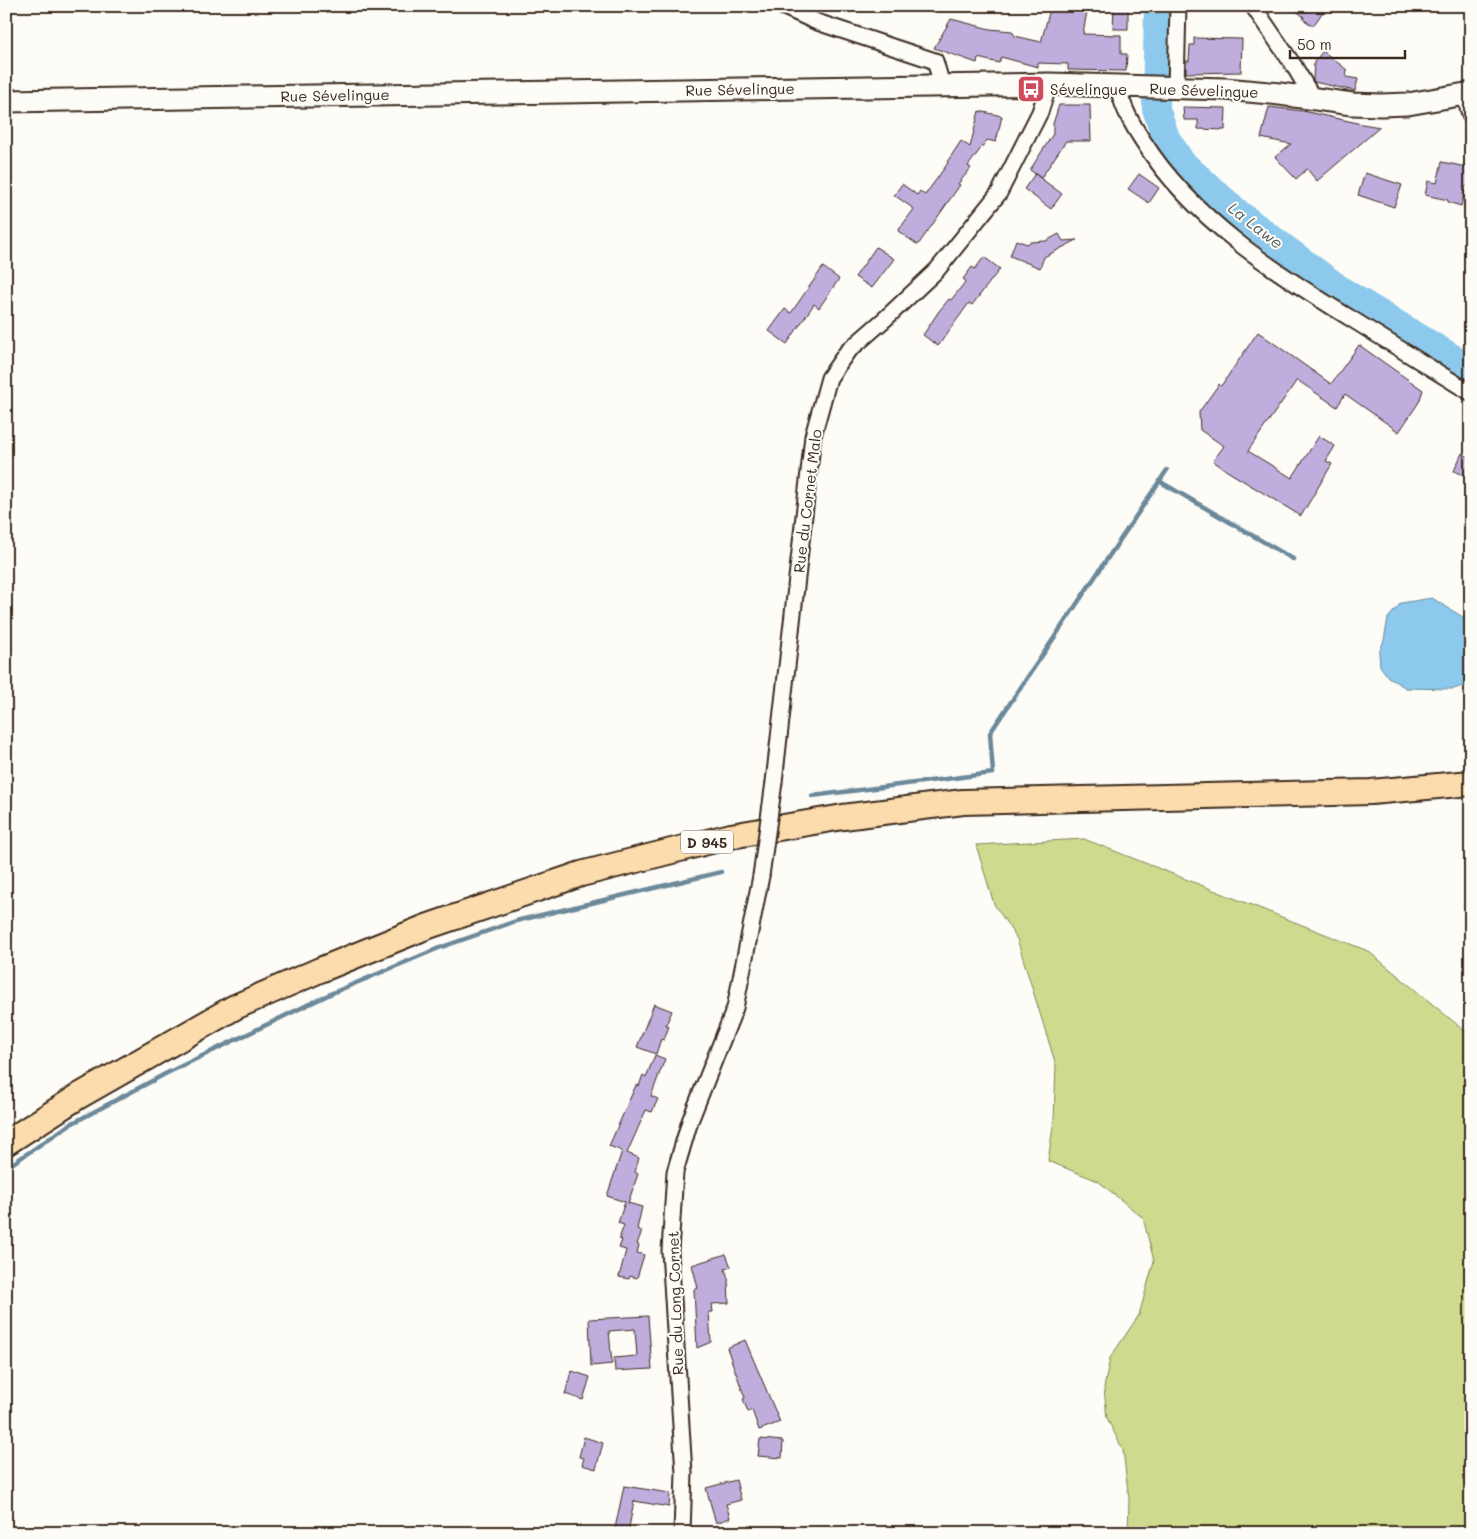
<svg xmlns="http://www.w3.org/2000/svg" width="1477" height="1539" viewBox="0 0 1477 1539" font-family="Mali,sans-serif">
<style>
.green{fill:#cedb8e;stroke:#848256}
.water{fill:#8cc9ec;stroke:#6c899a}
.lines{fill:none;stroke-linecap:round;stroke-linejoin:round}
.stream{stroke:#6c899a;stroke-width:4.5}
.river{stroke:#8cc9ec;stroke-width:28}
.building{fill:#bfaddd;stroke:#3b2a1e}
.minor-casing{stroke:#3b2a1e;stroke-width:19}
.secondary-casing{stroke:#3b2a1e;stroke-width:25}
.primary-casing{stroke:#3b2a1e;stroke-width:28}
.minor{stroke:#fdfcf7;stroke-width:15}
.secondary{stroke:#fdfcf7;stroke-width:21}
.primary{stroke:#fcdcac;stroke-width:24}
.minor-bridge-casing{stroke:#3b2a1e;stroke-width:19;stroke-linecap:butt}
.minor-bridge{stroke:#fdfcf7;stroke-width:15}
.labels{text-anchor:middle;dominant-baseline:central;stroke-width:4;stroke-linejoin:round;paint-order:stroke}
.shield{fill:#fdfcf7;stroke:#75695f;stroke-width:1}
.shield-label{font-size:14px;font-weight:bold;fill:#3b2a1e}
.street-label{font-size:15px;fill:#3b2a1e;stroke:#fdfcf7}
.poi-label{font-size:15px;fill:#3b2a1e;stroke:#fdfcf7;text-anchor:start}
.water-label{font-size:16px;font-style:italic;fill:#535a5c;stroke:#fdfcf7}
</style>
<rect width="100%" height="100%" fill="#fdfcf7"/>
<filter id="ink" filterUnits="userSpaceOnUse"><feTurbulence type="fractalNoise" baseFrequency=".02" numOctaves="2"/><feDisplacementMap in="SourceGraphic" scale="10" xChannelSelector="R" yChannelSelector="G"/><feConvolveMatrix kernelMatrix="1 2 1 2 8 2 1 2 1" color-interpolation-filters="sRGB"/></filter>
<g filter="url(#ink)">
<polygon class="green" points="1084,839 1368,951 1471,1036 1471,1516 1461,1533 1128,1533 1129,1499 1123,1450 1107,1418 1104,1388 1110,1358 1139,1315 1154,1261 1143,1218 1098,1181 1048,1161 1054,1120 1056,1065 1017,939 994,904 976,845"/>
<polygon class="water" points="1432,598 1471,622 1471,683 1454,689 1406,688 1388,677 1380,666 1379,653 1384,640 1388,618 1401,603"/>
<g class="lines">
<g class="stream">
<polyline points="1159,481 1293,559"/>
<polyline points="812,796 993,773 990,733 1167,470"/>
<polyline points="6,1168 69,1125 167,1073 330,994 439,948 516,921 721,872"/>
<polyline points="1467,1533 1471,1526"/>
</g>
<polyline class="river" points="1158,6 1156,109 1166,138 1182,163 1240,215 1342,291 1471,369"/>
</g>
<g class="building">
<polygon points="1051,6 1088,6 1083,34 1121,35 1121,54 1127,54 1126,71 1068,70 1068,64 1038,63 1038,67 1001,57 999,63 978,58 977,63 934,48 951,19 990,29 1012,31 1015,36 1041,42"/>
<polygon points="1114,6 1128,6 1128,29 1113,29"/>
<polygon points="1290,6 1327,6 1313,26 1303,19 1304,17"/>
<polygon points="1194,38 1242,39 1241,72 1186,73 1186,61 1189,61 1190,45 1194,45"/>
<polygon points="1323,51 1347,70 1346,77 1358,79 1355,91 1314,82 1313,79 1314,62"/>
<polygon points="1059,105 1090,105 1091,141 1066,141 1041,178 1030,170 1053,134 1053,124"/>
<polygon points="1183,107 1226,108 1225,130 1198,129 1198,120 1184,120"/>
<polygon points="1269,107 1303,111 1362,124 1380,127 1317,181 1307,169 1296,179 1275,157 1291,144 1261,138"/>
<polygon points="979,111 1002,116 996,142 987,140 968,166 971,168 958,184 960,185 918,245 898,231 914,209 894,195 902,184 917,195 920,191 925,195 948,163 947,162 961,141 970,147"/>
<polygon points="1442,162 1471,168 1471,187 1466,186 1461,206 1448,202 1448,200 1425,195 1428,181 1437,183"/>
<polygon points="1365,173 1402,185 1394,207 1358,195"/>
<polygon points="1035,174 1062,194 1051,209 1024,189"/>
<polygon points="1139,174 1159,188 1149,203 1128,189"/>
<polygon points="1059,234 1063,241 1077,240 1044,257 1040,268 1010,256 1016,240 1027,244 1030,242 1046,241"/>
<polygon points="876,247 894,259 872,288 855,277"/>
<polygon points="984,257 1000,269 972,305 969,303 938,346 923,335 939,311 949,299 951,300 966,281 963,279 972,267 975,269"/>
<polygon points="823,267 839,279 819,308 814,304 787,344 769,331 785,309 791,313"/>
<polygon points="1258,332 1331,384 1359,345 1423,390 1419,402 1399,432 1345,394 1337,407 1297,380 1248,451 1292,478 1319,436 1335,446 1326,461 1332,464 1301,516 1227,471 1213,461 1224,446 1200,430 1199,412 1219,384 1221,386"/>
<polygon points="1462,453 1471,458 1471,478 1454,471"/>
<polygon points="654,1004 672,1011 666,1025 669,1026 664,1040 661,1039 656,1054 637,1047"/>
<polygon points="655,1055 665,1059 651,1096 658,1099 652,1112 646,1110 627,1153 639,1158 635,1172 638,1174 628,1203 642,1207 637,1229 642,1231 637,1244 639,1245 637,1253 644,1255 637,1278 630,1276 629,1279 619,1277 626,1250 619,1248 622,1240 619,1239 624,1225 618,1223 625,1202 607,1196 622,1151 609,1146 636,1085 639,1086 643,1075 646,1077"/>
<polygon points="726,1254 731,1267 725,1269 728,1278 729,1303 712,1304 713,1312 709,1312 711,1342 697,1348 694,1289 698,1288 692,1265"/>
<polygon points="648,1316 652,1369 615,1371 614,1358 637,1356 635,1329 609,1331 612,1364 591,1366 589,1319"/>
<polygon points="745,1340 780,1422 759,1430 752,1410 748,1412 743,1399 745,1398 727,1348"/>
<polygon points="572,1371 590,1377 583,1400 565,1394"/>
<polygon points="584,1437 603,1443 596,1469 582,1465 584,1458 579,1457"/>
<polygon points="760,1439 783,1441 782,1458 758,1456"/>
<polygon points="736,1480 741,1500 726,1504 730,1518 716,1523 706,1488"/>
<polygon points="624,1486 670,1493 669,1507 634,1501 628,1533 614,1533"/>
</g>
<g class="lines">
<g class="minor-casing">
<g id="minor">
<polyline points="782,6 817,22 935,61 942,85"/>
<polyline points="1253,6 1294,66 1313,98"/>
<path d="M1118 86C1122 107 1132 124 1143 141 1193 220 1276 273 1355 321 1393 345 1432 369 1471 393"/>
<polyline points="1176,88 1178,6"/>
<polyline points="1464,95 1471,117"/>
<polyline points="774,782 813,436 829,378 847,352 886,318 937,270 999,193 1040,112 1049,84"/>
<polyline points="682,1533 684,1473 670,1251 675,1172 690,1121 735,1008 761,876"/>
</g>
</g>
<g class="secondary-casing">
<polyline id="secondary" points="6,101 1049,84 1225,89 1280,94 1352,104 1381,105 1408,104 1471,93"/>
</g>
<g class="primary-casing">
<polyline id="primary" points="6,1143 79,1096 235,1007 320,970 426,927 581,874 731,836 843,817 963,802 1371,792 1471,783"/>
</g>
<use href="#minor" class="minor"/>
<use href="#secondary" class="secondary"/>
<use href="#primary" class="primary"/>
<g class="minor-bridge-casing">
<polyline id="minor-bridge" points="761,876 774,782"/>
</g>
<use href="#minor-bridge" class="minor-bridge"/>
</g>
</g>
<defs>
<g id="bus-square" transform="scale(1.4375)"><rect x="-9" y="-9" width="18" height="18" rx="4" fill="#d1495b" stroke="#fdfcf7"/><path d="M-5-6H5V4H4V6H2V4H-2V6H-4V4H-5ZM-3.5-4V0h7V-4ZM-3.5 1.2v1.5H-2V1.2ZM2 1.2v1.5H3.5V1.2Z" fill="#fff"/></g>
</defs>
<g fill-rule="evenodd">
<use href="#bus-square" x="1031" y="89"/>
</g>
<g class="labels">
<rect class="shield" x="681" y="830.5" width="52" height="23" rx="4"/>
<g class="shield-label">
<text x="707" y="842">D 945</text>
</g>
<g class="street-label">
<text transform="translate(740 89) rotate(-1)">Rue Sévelingue</text>
<text transform="translate(1204 90) rotate(2)">Rue Sévelingue</text>
<text transform="translate(335 95) rotate(-1)">Rue Sévelingue</text>
<text transform="translate(807 501) rotate(-83)">Rue du Cornet Malo</text>
<text transform="translate(675 1303) rotate(-92)">Rue du Long Cornet</text>
</g>
<g class="poi-label">
<text x="1050" y="89">Sévelingue</text>
</g>
<g class="water-label">
<text transform="translate(1256 225) rotate(38)">La Lawe</text>
</g>
</g>
<rect width="1477" height="1539" fill="none" stroke="#fdfcf7" stroke-width="25"/>
<rect x="12" y="12" width="1452" height="1514" fill="none" stroke="#3b2a1e" stroke-width="2" filter="url(#ink)"/>
<path d="M1290 50v8h115v-8" fill="none" stroke="#3b2a1e" stroke-width="2.5"/>
<text x="1297" y="50" font-size="15" fill="#3b2a1e" stroke="#fdfcf7" stroke-width="4" paint-order="stroke">50 m</text>
</svg>
